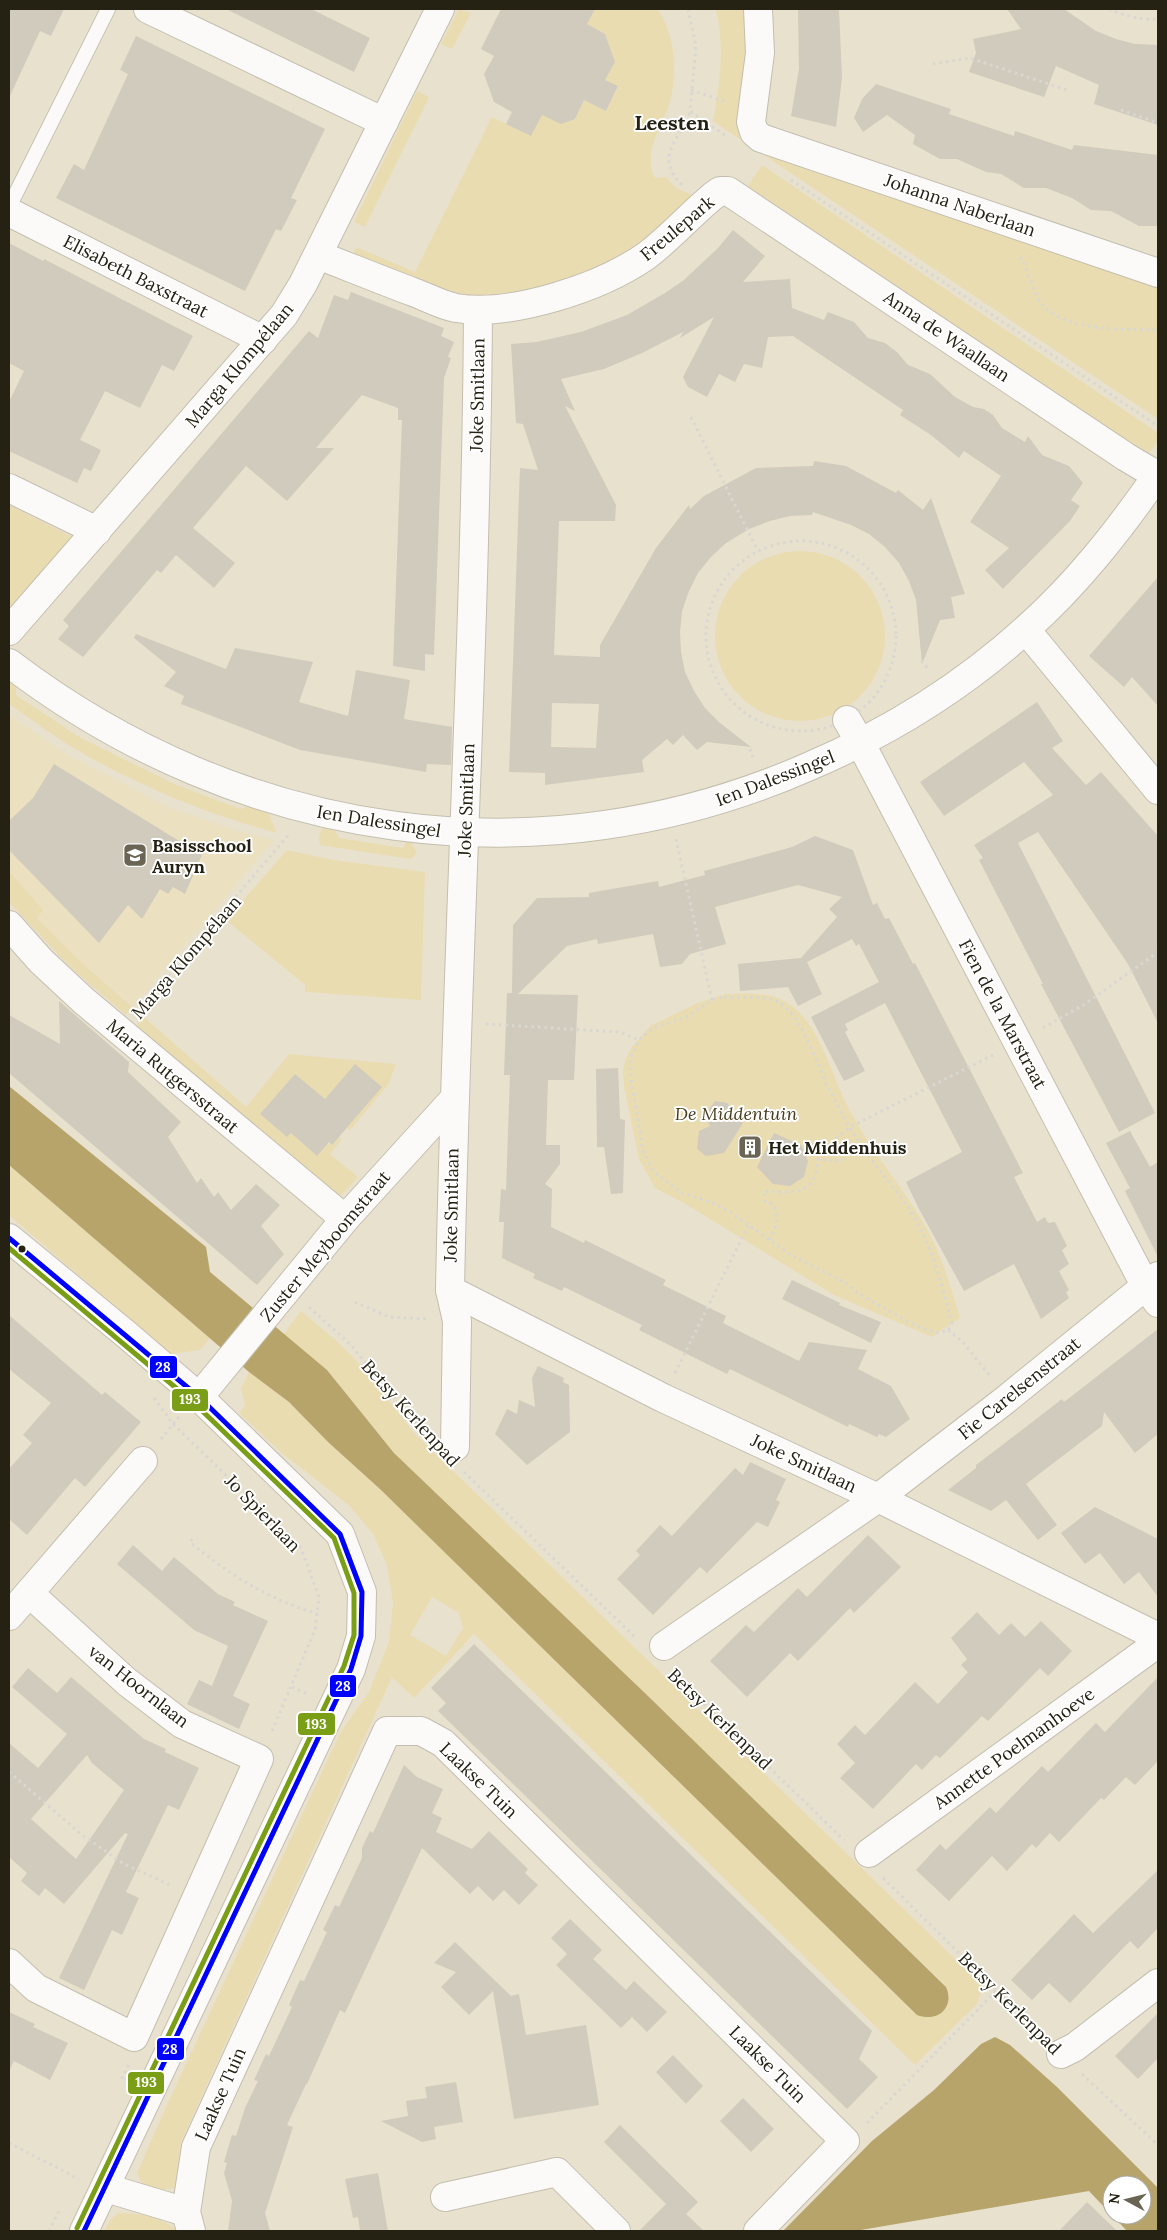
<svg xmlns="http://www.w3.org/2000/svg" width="1167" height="2240" viewBox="0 0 1167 2240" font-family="Lora,serif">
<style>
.built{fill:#ebe0c0}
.green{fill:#eadcb1;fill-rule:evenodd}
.water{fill:#b6a46a;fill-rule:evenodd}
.building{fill:#d0cbbc;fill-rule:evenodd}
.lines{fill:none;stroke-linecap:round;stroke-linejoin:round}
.lane-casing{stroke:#c3beaf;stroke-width:16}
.street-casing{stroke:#c3beaf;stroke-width:30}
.path{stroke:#d9d7d1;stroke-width:3;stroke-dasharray:2.5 4;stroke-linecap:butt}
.lane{stroke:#fcfaf8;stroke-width:14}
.street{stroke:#fcfaf8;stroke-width:28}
.bus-1-casing{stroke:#fff;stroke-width:9}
.bus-2-casing{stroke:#fff;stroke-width:9}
.bus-1{stroke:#00f;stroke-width:5}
.bus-2{stroke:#7b9e17;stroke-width:5}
.bus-dot{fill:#252113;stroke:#fff;stroke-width:2}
.labels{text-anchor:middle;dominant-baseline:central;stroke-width:4;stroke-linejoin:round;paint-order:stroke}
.street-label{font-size:18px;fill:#252113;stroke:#fff}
.poi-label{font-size:18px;font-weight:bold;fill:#252113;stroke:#fff;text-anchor:start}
.park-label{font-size:18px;font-style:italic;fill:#473d1c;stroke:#fff}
.quarter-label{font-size:20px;font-weight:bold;fill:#252113;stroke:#fff}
.line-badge{stroke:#fff;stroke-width:2}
.badge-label{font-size:14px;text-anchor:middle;font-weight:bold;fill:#fff}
</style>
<rect width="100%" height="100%" fill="#e8e1ce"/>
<polygon class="built" points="9,715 70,756 170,808 241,832 274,840 132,1007 82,963 37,918 42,910 9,871"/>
<g class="green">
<polygon points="459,9 471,13 452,49 441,44"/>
<path d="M587 9H657C675 33 677 69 671 98 665 125 641 150 655 178L666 177 676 188 697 197 681 217 611 266 534 290 503 293 472 304 357 257 354 252 356 247 415 272 492 117 531 136 542 115 575 119 584 100 606 111 618 87 605 80 615 62 605 34 587 24 593 12Z"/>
<path d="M716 9H749L751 35 739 123 1158 286V419L713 121C720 84 725 47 716 9Z"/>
<polygon points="417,91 429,97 365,227 354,222"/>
<path d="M762 165 1158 433C1158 444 1154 448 1146 455L748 186Z"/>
<polygon points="9,505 76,539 9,615"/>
<circle cx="800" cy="636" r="85"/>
<path d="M9 680 16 682V695L81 738 172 783 240 809 253 805 267 810 277 833C206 814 139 786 75 749 52 735 31 719 9 704Z"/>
<path d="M326 825 333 827 339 838 403 848 407 841H410L416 851 415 856 410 859 320 845C318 836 319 831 326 825Z"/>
<polygon points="287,850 333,860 425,872 421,1000 305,992 305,985 226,920"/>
<polygon points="9,871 43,910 37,918 82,963 132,1007 126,1015 70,967 9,902"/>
<path d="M726 994C747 994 774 991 792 1006 822 1029 832 1078 850 1111 872 1153 904 1188 927 1229 942 1256 951 1288 960 1318L932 1337 834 1295 684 1203 655 1188 639 1159 624 1086 623 1069 626 1058 632 1047 650 1026 700 1002Z"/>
<polygon points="144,1017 246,1107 289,1054 396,1064 388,1085 350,1130 347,1128 381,1087 325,1106 322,1097 295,1074 260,1114 287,1137 291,1133 332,1145 339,1137 342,1139 330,1154 358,1177 339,1198 137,1026"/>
<polygon points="9,1165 210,1338 200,1350 170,1354 9,1215"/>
<path d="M301 1311 338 1342 361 1366 415 1434 983 1986 977 2004 915 2065 474 1634 414 1698 392 1677 181 2142 176 2188 158 2190 143 2185 137 2173 167 2105 340 1733 369 1692 389 1642 393 1603 387 1565 373 1534 350 1506 283 1454 239 1413 245 1406 241 1388 249 1372 289 1402 328 1442 381 1490 949 1994 946 1986 648 1696 394 1453 327 1370 283 1335ZM432 1597 459 1613 463 1628 446 1656 410 1635Z"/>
<path d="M118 2213C138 2213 159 2216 175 2229V2231H104L110 2220Z"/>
</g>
<g class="water">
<path d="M9 1086 206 1247 210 1272 327 1370 394 1453 648 1696 946 1987C955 2007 938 2023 917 2015L381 1490 328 1442 289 1402 249 1372 9 1165Z"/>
<path d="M995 2037 1010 2045 1057 2087 1158 2188V2231H1127L1089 2191 855 2231H783L872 2141 934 2090 981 2044ZM1112 2185H1142V2215H1112Z"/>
</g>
<g class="building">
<polygon points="9,9 64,9 51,36 40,31 9,98"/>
<polygon points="226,9 311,9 370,38 354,72"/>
<polygon points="501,9 595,9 587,24 605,34 615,62 605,80 618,86 606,111 584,100 575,119 561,124 542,115 531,136 506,124 512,112 494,102 484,74 494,56 481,49"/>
<polygon points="798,9 839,9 842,78 836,127 791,116 799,69"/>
<polygon points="1007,9 1064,9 1096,31 1116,39 1135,44 1158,45 1158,125 1094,104 1099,85 1056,66 1044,97 969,72 976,53 973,39 1021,29"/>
<polygon points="136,36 325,129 291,198 297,200 281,231 276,229 245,291 56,198 74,164 84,170 128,74 120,70"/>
<polygon points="876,84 951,109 949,114 1014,136 1015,131 1072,150 1074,145 1158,155 1158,226 1139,226 1111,211 1091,210 1072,198 1046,188 1024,188 1001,174 986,172 957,159 940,159 913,144 915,135 887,115 863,132 854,118 862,99"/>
<path d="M733 230 765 256 743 282 790 279 792 308 824 320 828 312 854 322 868 338 885 343 897 352 908 365 930 374 955 397 973 407 984 409 993 415 1002 428 1025 442 1028 436 1042 455 1069 466 1083 483 1071 500 1080 506 1070 521 1003 589 985 570 1009 548 970 522 1001 476 964 451 959 458 931 435 900 415 903 410 793 336 768 337 762 368 744 364 735 382 719 374 707 397 688 387 683 377 714 317 680 338 683 332 642 353 604 369 561 379 575 411 565 406 616 505 615 521H559L554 655 600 657V645L656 548 689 505 690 509 704 496 756 468 813 466 814 461 846 466 896 493 898 490 923 510 931 498 965 594 951 597 955 618 940 620 922 664 916 600 909 581 899 563 885 547 869 534 851 525 813 512 812 515 790 516 770 521 749 529 726 543 711 557 698 573 689 591 682 611 680 632 681 652 685 672 694 691 705 708 720 723 751 747 707 742 697 750 683 735 673 745 667 739 642 760 644 772 545 785V773L509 772 520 468 538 470 523 424 516 423 511 344 536 342 581 332 627 315 665 293 684 280 718 248ZM552 703 599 704 596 748 551 747Z"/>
<polygon points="9,243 43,261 44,259 193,336 174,371 162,365 140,408 105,391 80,440 101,450 91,471 84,468 77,483 9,451 9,402 24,371 9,363"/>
<polygon points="351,292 444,328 441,336 454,342 448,357 451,358 444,378 434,655 425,654 425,671 393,666 402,420 398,420 398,408 362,395 316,448 334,448 287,501 246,466 193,528 235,563 214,588 176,555 161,573 157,570 83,657 58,639 69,626 63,620 309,331 318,338 334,295 348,300"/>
<polygon points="1158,577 1158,706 1132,677 1124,687 1089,656"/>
<polygon points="136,634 226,669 235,648 313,662 299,702 348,716 356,670 410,680 404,719 452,727 451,765 427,764 426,772 300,750 181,704 184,696 164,686 176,672 134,638"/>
<polygon points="1037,702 1063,741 1052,748 1086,785 1101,772 1158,836 1158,1023 1128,964 1038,832 1018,843 1155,1113 1119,1132 1041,984 1043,984 979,860 983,858 974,845 1053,795 1024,762 944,816 920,782"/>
<polygon points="54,764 202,855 185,894 173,887 168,894 160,889 142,919 128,905 99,943 9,850 9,821 33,798"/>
<polygon points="815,836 853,850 873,905 877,903 885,919 889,918 913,964 915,963 1023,1173 1014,1177 1037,1222 1045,1217 1048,1223 1055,1222 1067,1246 1062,1250 1069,1264 1059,1271 1069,1290 1066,1292 1069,1298 1041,1319 1014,1264 964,1291 918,1207 906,1182 962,1152 885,1003 845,1024 848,1030 845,1032 865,1071 844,1081 811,1017 879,982 859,944 856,946 852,939 807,962 822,994 798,1006 788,987 740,991 738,964 801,958 837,917 829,909 842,897 798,885 715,907 726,944 690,954 682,964 660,967 653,934 598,944 597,939 567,946 518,994 578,995 574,1080 548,1080 546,1145 560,1145 560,1164 545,1184 552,1189 551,1227 584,1243 585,1240 666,1280 663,1285 726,1316 723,1323 799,1361 809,1342 867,1350 858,1369 891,1386 910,1419 886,1437 879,1434 877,1437 849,1424 848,1427 730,1369 727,1374 639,1330 642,1325 564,1287 562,1291 533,1278 535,1274 502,1258 504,1222 499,1222 501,1189 506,1190 510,1075 504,1075 506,1022 507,993 512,993 513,925 537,898 589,897 589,893 658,881 659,887 705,875 704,871 792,847"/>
<polygon points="59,1001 129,1062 128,1072 181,1122 168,1137 197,1183 201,1178 214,1197 218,1192 231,1210 256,1184 280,1205 261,1226 284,1254 257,1285 9,1073 9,1015 60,1044"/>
<polygon points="355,1064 382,1087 332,1145 329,1142 317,1156 291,1133 287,1137 260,1114 295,1074 325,1099"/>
<polygon points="618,1068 620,1119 625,1120 623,1193 611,1194 604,1147 597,1147 596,1069"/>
<polygon points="715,1101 727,1103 743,1123 724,1153 706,1156 697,1149 699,1131 710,1126 704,1116"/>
<polygon points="1130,1131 1150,1167 1158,1162 1158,1257 1125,1191 1130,1188 1106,1143"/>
<polygon points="774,1133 801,1145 808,1161 804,1177 790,1186 773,1184 757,1167"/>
<polygon points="792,1280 840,1303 839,1305 881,1322 871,1343 782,1299"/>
<polygon points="9,1315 102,1395 105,1392 141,1422 85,1487 75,1478 27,1535 9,1519 9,1469 32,1443 23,1435 51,1403 9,1369"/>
<polygon points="1158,1329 1158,1434 1135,1453 1104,1412 1102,1426 1026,1484 1057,1525 1038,1540 1006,1500 991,1511 948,1490 976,1468 976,1465 1031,1423 1062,1399 1064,1402"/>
<polygon points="538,1366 564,1378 563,1382 569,1385 570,1432 527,1465 495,1434 507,1409 517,1414 519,1400 535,1407 532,1378"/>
<polygon points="750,1462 786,1479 776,1500 780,1502 768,1527 757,1522 707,1573 700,1567 653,1615 617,1579 640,1555 636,1551 660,1525 672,1536 735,1468 743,1475"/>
<polygon points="1095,1507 1158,1539 1158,1597 1139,1572 1124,1584 1100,1553 1085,1564 1061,1533"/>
<polygon points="868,1535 901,1567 854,1613 850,1608 798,1661 790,1653 747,1697 710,1661 746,1625 754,1632 798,1588 807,1597"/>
<polygon points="133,1545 162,1571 174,1557 218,1594 235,1602 233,1605 268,1621 233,1696 250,1704 239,1729 187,1704 199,1680 212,1686 228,1646 194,1630 117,1564"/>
<polygon points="977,1612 999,1635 1011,1623 1025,1637 1041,1621 1072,1651 1048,1676 1040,1668 988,1721 982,1716 940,1758 936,1755 922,1770 916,1764 873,1809 840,1778 855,1763 837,1744 855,1725 865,1735 915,1682 938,1704 968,1672 961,1665 967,1659 951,1638"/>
<polygon points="474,1644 872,2031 859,2059 878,2077 847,2109 438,1711 446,1703 431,1688"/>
<path d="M28 1668 57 1693 71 1677 144 1739 166 1749 165 1752 199 1768 179 1810 168 1805 126 1892 139 1898 122 1935 112 1930 84 1990 59 1978 128 1834 125 1833 64 1904 45 1888 39 1896 21 1881 27 1873 9 1857V1743L38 1768 67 1734 12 1687ZM87 1755 92 1763 124 1790 76 1859 31 1819Z"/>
<polygon points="1158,1677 1158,1761 1135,1785 1126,1777 1104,1800 1101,1798 1059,1842 1050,1833 1036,1848 1032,1844 1007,1871 992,1856 949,1901 916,1870 940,1844 946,1850 990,1807 996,1813 1042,1766 1048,1772 1096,1723 1105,1732"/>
<polygon points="404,1765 417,1777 443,1789 432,1813 442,1818 436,1832 472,1849 489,1831 528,1869 525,1873 538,1885 519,1905 504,1890 493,1901 478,1886 470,1894 422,1848 345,2013 340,2010 307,2084 306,2084 287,2125 293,2127 265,2213 270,2231 228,2231 232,2201 224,2173 227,2163 224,2162 232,2135 236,2136 245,2108 258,2081 254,2080 266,2054 269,2056 292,2007 289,2005 300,1980 304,1981 327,1932 323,1930 335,1905 339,1907 362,1858 362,1848 370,1831 373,1833"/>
<polygon points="1158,1870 1158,1928 1138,1949 1130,1941 1070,2003 1049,1983 1032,2000 1011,1980 1074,1914 1093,1933"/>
<polygon points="570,1919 602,1950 593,1959 626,1990 634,1981 667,2012 647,2032 632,2017 621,2028 556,1965 567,1954 551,1938"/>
<polygon points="455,1942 511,1996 519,1994 526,2035 586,2025 599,2105 514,2119 493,1991 469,2015 441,1987 456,1972 434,1963"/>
<polygon points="9,2012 35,2024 33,2027 68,2043 50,2080 14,2061 9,2071"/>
<polygon points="1158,2013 1158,2058 1138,2079 1115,2056"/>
<polygon points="673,2055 703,2086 686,2104 656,2072"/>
<polygon points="456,2082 463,2122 434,2127 436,2139 422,2142 381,2121 408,2116 406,2101 427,2098 425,2087"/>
<polygon points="743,2098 774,2129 751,2152 720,2121"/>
<polygon points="620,2125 698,2202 686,2214 704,2231 639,2231 666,2204 604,2142"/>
<polygon points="378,2173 388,2231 360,2231 358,2217 353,2218 345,2179"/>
<polygon points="1087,2202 1117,2231 1059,2231"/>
</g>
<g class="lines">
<g class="lane-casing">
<polyline id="lane" points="9,207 108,9"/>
</g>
<g class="street-casing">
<g id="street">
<polyline points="148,9 384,122"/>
<polyline points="758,9 760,53 751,122 754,132 761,138 1158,273"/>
<polyline points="9,212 263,340"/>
<path d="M318 255C349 267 381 280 413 292 427 297 441 305 456 308 511 317 600 288 646 256 670 238 690 215 713 196L720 191H728L1126 457 1158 476"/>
<polyline points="9,488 97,531"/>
<polyline points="1026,630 1158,790"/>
<polyline points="9,631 284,315 303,284 440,9"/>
<path d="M9 663C242 841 540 885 810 766 889 732 962 687 1026 629 1077 584 1119 530 1158 474"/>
<polyline points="847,720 861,744 1145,1285 1158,1303"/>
<polyline points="9,925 41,961 84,1001 345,1219"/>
<polyline points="9,1238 127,1335 199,1397 340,1534 362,1592 361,1636 351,1669 84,2231"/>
<polyline points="450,1290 663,1398 878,1498 1158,1637"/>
<polyline points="199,1397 345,1219 454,1099"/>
<path d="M455 1447 457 1321 450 1290C456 963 476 637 478 310"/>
<polyline points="29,1593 143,1461"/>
<polyline points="9,1616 29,1593 127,1682 182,1724 259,1759 134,2037 36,1988 9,1963"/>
<polyline points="664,1646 878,1498 1004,1401 1158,1276"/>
<polyline points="869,1853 1158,1643"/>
<polyline points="1061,2054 1075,2047 1158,1983"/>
<polyline points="106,2188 186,2212"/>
<polyline points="445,2197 557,2172 616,2231"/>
<polyline points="191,2231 186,2212 196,2147 387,1731 421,1731 443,1743 845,2141 758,2231"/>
</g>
</g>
<g class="path">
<polyline points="688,9 696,46 690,111 726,136"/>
<path d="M1109 9C1125 16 1141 20 1158 19"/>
<polyline points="933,64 970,58 1067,90"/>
<polyline points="691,90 726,102"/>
<polyline points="1121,110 1158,123"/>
<polyline points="791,180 1158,426"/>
<path d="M682 185C653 155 680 141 690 111"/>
<path d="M1020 257C1030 271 1032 293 1043 305 1067 332 1125 329 1158 330"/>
<polyline points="691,417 758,551"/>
<circle cx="801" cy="636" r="95"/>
<polyline points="921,661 929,670"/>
<polyline points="750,749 753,758"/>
<polyline points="676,839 712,1000"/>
<path d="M724 997C741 999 766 994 780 1003 803 1017 817 1066 830 1091 841 1113 854 1136 869 1156 887 1181 910 1205 923 1234 937 1262 944 1294 952 1324L948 1330 940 1333 924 1329 907 1321 856 1292 848 1284 791 1255 730 1212 713 1203 682 1193 653 1171 643 1151 630 1073 631 1057 639 1040 653 1028 687 1017 712 1000Z"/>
<polyline points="139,1011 290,833"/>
<polyline points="486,1024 619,1032 639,1040"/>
<polyline points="1043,1028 1085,1004 1158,952"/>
<path d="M769 1240C776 1227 780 1218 774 1205L765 1201 764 1191C777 1192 801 1195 811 1183 817 1177 817 1167 818 1159L842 1161V1152L834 1140 850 1127 993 1055"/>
<polyline points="355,1302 389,1317 429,1319"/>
<polyline points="309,1307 351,1345 426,1435"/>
<polyline points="948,1330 962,1341 990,1376"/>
<polyline points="675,1373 749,1224"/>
<polyline points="154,1398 173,1424 301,1548 319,1597 315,1630 271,1733"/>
<polyline points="161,1439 179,1417"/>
<polyline points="464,1472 636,1638"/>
<path d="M192 1539 190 1542C229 1575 268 1599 318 1614"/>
<polyline points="671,1672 844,1840"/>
<polyline points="292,1687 307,1694"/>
<polyline points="9,1772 82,1835 124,1864 170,1885"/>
<polyline points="883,1878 1042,2035"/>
<polyline points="1082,2074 1158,2145"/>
<polyline points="122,2079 129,2064"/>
<polyline points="867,2123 997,1990"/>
<polyline points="9,2143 79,2179"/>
<polyline points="49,2231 59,2211"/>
</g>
<use href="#lane" class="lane"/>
<use href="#street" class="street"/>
<g class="bus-1-casing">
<polyline id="bus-1" points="9,1238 199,1397 340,1534 362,1592 361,1636 351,1669 84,2231"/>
</g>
<g class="bus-2-casing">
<polyline id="bus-2" points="9,1248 194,1403 334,1538 354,1593 354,1635 344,1666 77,2228"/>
</g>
<use href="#bus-1" class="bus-1"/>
<use href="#bus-2" class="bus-2"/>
</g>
<defs>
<g id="school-square" transform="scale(1.25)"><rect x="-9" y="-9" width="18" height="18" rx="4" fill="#696454" stroke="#fff"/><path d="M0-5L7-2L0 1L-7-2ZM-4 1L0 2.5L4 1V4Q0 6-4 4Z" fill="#fff"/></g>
<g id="building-square" transform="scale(1.25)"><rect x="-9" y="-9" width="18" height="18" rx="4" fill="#696454" stroke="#fff"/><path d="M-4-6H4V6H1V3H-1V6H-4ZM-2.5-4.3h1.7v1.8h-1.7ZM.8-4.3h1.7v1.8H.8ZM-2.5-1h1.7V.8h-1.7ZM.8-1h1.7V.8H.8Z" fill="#fff"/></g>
</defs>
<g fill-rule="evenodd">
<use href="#school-square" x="135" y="855"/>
<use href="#building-square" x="750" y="1147"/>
</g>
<circle class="bus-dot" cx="22" cy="1249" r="4.5"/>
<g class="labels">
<g class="street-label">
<text transform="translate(960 205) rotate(19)">Johanna Naberlaan</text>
<text transform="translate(677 228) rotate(-40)">Freulepark</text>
<text transform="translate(136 276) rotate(27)">Elisabeth Baxstraat</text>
<text transform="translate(947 336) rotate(34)">Anna de Waallaan</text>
<text transform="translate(239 365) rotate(-50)">Marga Klompélaan</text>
<text transform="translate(477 395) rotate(-89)">Joke Smitlaan</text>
<text transform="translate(775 778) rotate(-21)">Ien Dalessingel</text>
<text transform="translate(466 800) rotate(-88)">Joke Smitlaan</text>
<text transform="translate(379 821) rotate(9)">Ien Dalessingel</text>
<text transform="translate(186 957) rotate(-49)">Marga Klompélaan</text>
<text transform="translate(1003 1014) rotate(62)">Fien de la Marstraat</text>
<text transform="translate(173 1076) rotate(40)">Maria Rutgersstraat</text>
<text transform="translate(451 1205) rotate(-89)">Joke Smitlaan</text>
<text transform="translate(325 1246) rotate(-50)">Zuster Meyboomstraat</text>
<text transform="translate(1019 1388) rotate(-39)">Fie Carelsenstraat</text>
<text transform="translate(411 1413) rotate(48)">Betsy Kerlenpad</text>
<text transform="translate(804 1463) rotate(25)">Joke Smitlaan</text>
<text transform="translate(263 1513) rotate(46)">Jo Spierlaan</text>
<text transform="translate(139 1686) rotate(38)">van Hoornlaan</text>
<text transform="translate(720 1719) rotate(44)">Betsy Kerlenpad</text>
<text transform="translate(1014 1748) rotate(-36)">Annette Poelmanhoeve</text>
<text transform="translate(479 1780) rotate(44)">Laakse Tuin</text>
<text transform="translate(1010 2003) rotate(45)">Betsy Kerlenpad</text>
<text transform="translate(768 2064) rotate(45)">Laakse Tuin</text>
<text transform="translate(220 2094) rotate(-66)">Laakse Tuin</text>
</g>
<g class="poi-label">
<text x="152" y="845">Basisschool<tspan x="152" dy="21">Auryn</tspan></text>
<text x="768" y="1147">Het Middenhuis</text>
</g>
<g class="park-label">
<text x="736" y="1113">De Middentuin</text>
</g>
<g class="quarter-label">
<text x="672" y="122">Leesten</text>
</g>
</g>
<g class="line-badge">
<rect x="149" y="1355" width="29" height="24" rx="5" fill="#00f"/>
<rect x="171" y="1388" width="38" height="24" rx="5" fill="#7b9e17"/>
<rect x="329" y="1674" width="28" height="24" rx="5" fill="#00f"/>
<rect x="297" y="1712" width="39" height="24" rx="5" fill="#7b9e17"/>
<rect x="156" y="2037" width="29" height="24" rx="5" fill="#00f"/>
<rect x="127" y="2071" width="38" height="24" rx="5" fill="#7b9e17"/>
</g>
<g class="badge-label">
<text x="163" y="1372">28</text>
<text x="190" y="1404">193</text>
<text x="343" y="1691">28</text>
<text x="316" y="1729">193</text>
<text x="170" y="2054">28</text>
<text x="146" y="2087">193</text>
</g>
<rect width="1167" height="2240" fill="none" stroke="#252113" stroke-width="20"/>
<g transform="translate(1127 2200) rotate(277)"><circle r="24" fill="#ffffff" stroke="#a8a6a1"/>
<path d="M0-4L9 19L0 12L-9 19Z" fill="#696454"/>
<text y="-8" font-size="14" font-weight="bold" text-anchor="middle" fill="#252113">N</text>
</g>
</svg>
